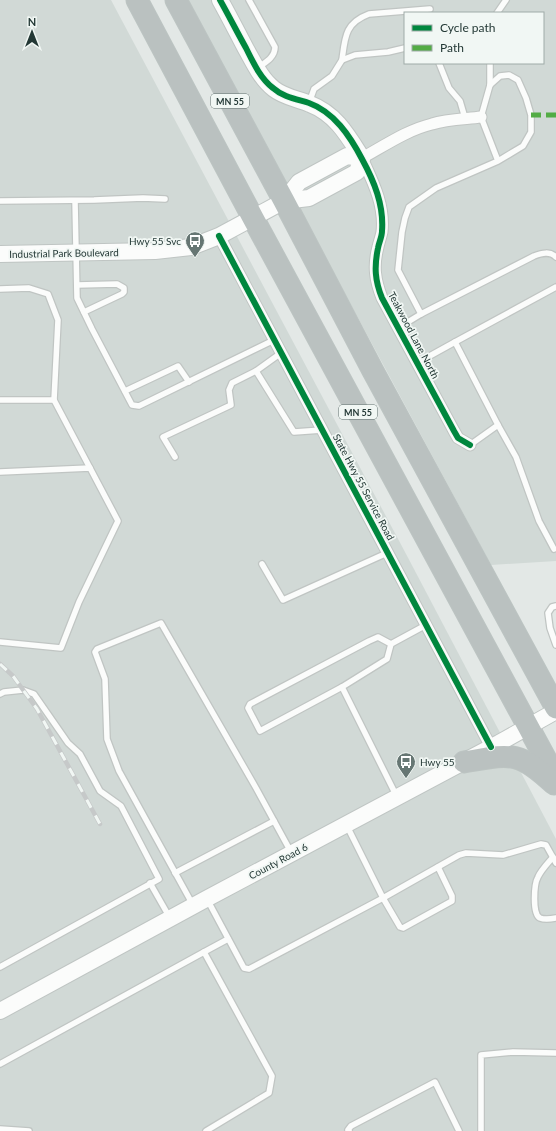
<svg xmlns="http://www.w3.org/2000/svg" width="556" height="1131" viewBox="0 0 556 1131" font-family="Lato,sans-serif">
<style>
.built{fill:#d1d9d6;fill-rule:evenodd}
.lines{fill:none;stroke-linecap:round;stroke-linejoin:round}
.lane-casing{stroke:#c0c5c3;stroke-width:8}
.street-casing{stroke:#c0c5c3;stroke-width:13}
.secondary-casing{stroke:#bfc5c3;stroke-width:18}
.highway-casing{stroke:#bcc4c2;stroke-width:23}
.lane{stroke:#fbfcfb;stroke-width:5.5}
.street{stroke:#fbfcfb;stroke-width:11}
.secondary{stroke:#fbfcfb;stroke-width:16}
.highway{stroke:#bac1c0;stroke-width:21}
.rail-casing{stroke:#c6c9c9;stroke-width:4.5}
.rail{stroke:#f1f7f4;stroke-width:3;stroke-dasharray:9;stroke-linecap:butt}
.quiet{stroke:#53ac45;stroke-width:5;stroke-dasharray:10 5;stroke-linecap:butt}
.cycleway-casing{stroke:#f1f7f4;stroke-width:8}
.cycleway{stroke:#00873e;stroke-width:6}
.labels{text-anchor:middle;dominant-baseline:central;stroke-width:3.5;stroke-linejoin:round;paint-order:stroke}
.shield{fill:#f1f7f4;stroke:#61716e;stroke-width:1}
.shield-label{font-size:9px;font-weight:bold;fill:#233835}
.poi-label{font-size:10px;fill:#233835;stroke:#f1f7f4;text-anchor:end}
.street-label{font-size:10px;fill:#233835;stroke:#f1f7f4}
</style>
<rect width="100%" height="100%" fill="#e3e8e6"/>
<g class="built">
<polygon points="0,0 111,0 405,552 556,839 556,1131 0,1131"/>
<path d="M187 0H556V561L491 565ZM405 13H543V63H405Z"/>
</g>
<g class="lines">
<g class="lane-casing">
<g id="lane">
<path d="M249 0 275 47C275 57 266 62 259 67"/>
<polyline points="497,13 506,0"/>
<path d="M342 60C345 37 345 23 369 14L430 9"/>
<polyline points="439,63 449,88 460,101 465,118"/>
<polyline points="490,85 490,63"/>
<polyline points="309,103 314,89 332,76 342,60 355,55 388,52 405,48"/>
<path d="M498 161 481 117 490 85 500 76 509 75 518 80 526 98 531 115V132L523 146 498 161 436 188 409 207 405 218 402 232 398 270 421 314 534 256C542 253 550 251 556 257"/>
<polyline points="0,201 94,200 143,198 165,199"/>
<polyline points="75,201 77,298 92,329 132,405 139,406 274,340"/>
<polyline points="77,285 117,284 124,288 124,292 122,294 84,312"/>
<polyline points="0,289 29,288 48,294 58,320 54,400"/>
<polyline points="398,328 421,314"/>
<polyline points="281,353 256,371 294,432 322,430"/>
<polyline points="417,363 455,342"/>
<polyline points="125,391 178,366 189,382"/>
<polyline points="0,400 54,400 90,468"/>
<polyline points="498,425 516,457 539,521 554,549"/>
<polyline points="470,445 498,425 455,342 556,287"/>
<polyline points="175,457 163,437 231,405 229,390 232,383 256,371"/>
<polyline points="0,472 90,468 118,521 79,602 61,648 0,642"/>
<polyline points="262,564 283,600 387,553"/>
<polyline points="556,606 552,607 548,613 550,628 556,645"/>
<polyline points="342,687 260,731 248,708 250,704 369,641 378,637 391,644"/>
<polyline points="0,694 4,692 23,690 34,694 68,743 80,754 100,791 121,806 159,879 0,967"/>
<polyline points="397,797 342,687 387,659 391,644 426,625"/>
<polyline points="347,826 383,898 459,855 466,853 503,855 541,844 546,845 556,863"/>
<path d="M553 857C548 863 541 870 538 877 534 884 532 914 540 918 545 920 551 919 556 918"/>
<polyline points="175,873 274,821"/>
<polyline points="150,883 170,918"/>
<polyline points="207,899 244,968 249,969 383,898 400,927 403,928 452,901 452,896 438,867"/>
<polyline points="193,905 119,771 107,739 105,679 95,652 97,649 161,623 256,788 291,852"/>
<polyline points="0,1064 204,952"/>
<polyline points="0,1129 29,1131"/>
<polyline points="206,1131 269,1093 272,1076 204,952 228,939"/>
<polyline points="349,1131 348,1130 351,1126 435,1082 459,1131"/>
<polyline points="481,1131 481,1055 513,1052 556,1053"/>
</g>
</g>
<g class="street-casing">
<g id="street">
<polyline points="219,236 491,747"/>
<path d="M470 445 458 438 454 431 382 298C375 280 373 266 378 247 379 242 381 237 382 232 385 205 373 182 362 158 384 146 407 130 432 124 447 119 465 119 481 117"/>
</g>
</g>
<g class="secondary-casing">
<g id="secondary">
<path d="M220 0C229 16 237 32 246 49 254 63 261 79 274 89 284 97 298 99 310 104 336 114 348 136 362 158"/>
<polyline points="284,201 299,182 347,156 362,158"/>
<polyline points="0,254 155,251 191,247 219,236 284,201 309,198 357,172 362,158"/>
<polyline points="0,1011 206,899 499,743 556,711"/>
</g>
</g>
<g class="highway-casing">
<g id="highway">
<polyline points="137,0 253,218 556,778"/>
<polyline points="176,0 284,201 373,371 556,708"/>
<path d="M464 762C511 754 518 750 554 784"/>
</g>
</g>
<use href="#lane" class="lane"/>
<use href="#street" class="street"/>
<use href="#secondary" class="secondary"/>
<use href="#highway" class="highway"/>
<g class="rail-casing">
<polyline id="rail" points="0,664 13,676 37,709 100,824"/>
</g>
<use href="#rail" class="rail"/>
<polyline class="quiet" points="531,115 556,115"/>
<g class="cycleway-casing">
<g id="cycleway">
<path d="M220 0C229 16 237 32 246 48 253 62 260 78 273 88 283 97 296 99 309 103 334 112 350 136 362 159 374 181 384 205 382 231 382 237 379 242 378 248 374 267 375 281 382 298L454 431 458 438 470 445"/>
<polyline points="219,236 491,747"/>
</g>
</g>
<use href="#cycleway" class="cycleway"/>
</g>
<defs>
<g id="bus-pin" transform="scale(1)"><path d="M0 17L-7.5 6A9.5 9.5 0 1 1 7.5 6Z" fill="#667673" stroke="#f1f7f4"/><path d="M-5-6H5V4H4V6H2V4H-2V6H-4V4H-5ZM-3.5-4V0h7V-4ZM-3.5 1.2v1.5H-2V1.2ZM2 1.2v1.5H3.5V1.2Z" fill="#fff"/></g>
</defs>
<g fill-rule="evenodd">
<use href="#bus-pin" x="195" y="241"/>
<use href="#bus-pin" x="406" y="762"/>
</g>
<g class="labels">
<g class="shield">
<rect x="211" y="94" width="38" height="14" rx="3"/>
<rect x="339" y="405" width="38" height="14" rx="3"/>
</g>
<g class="shield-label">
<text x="230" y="101">MN 55</text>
<text x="358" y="412">MN 55</text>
</g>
<g class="poi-label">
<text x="181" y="241">Hwy 55 Svc</text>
<text x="420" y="762" text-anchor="start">Hwy 55</text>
</g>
<g class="street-label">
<text transform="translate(64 253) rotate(-1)">Industrial Park Boulevard</text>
<text transform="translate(414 335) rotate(62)">Teakwood Lane North</text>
<text transform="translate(364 487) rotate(62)">State Hwy 55 Service Road</text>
<text transform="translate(278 861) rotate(-28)">County Road 6</text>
</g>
</g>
<rect x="404" y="12" width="140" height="52" fill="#f1f7f4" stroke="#9faba8"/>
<rect x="412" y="25" width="20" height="6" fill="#00873e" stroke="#9faba8"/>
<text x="440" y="32" font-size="12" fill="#233835">Cycle path</text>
<rect x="412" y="45" width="20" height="6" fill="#53ac45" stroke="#9faba8"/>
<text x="440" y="52" font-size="12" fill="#233835">Path</text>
<g transform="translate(32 32)" stroke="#f1f7f4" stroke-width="3" paint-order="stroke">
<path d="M0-3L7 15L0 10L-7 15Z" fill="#233835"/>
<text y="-6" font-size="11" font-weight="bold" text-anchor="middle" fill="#233835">N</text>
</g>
</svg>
